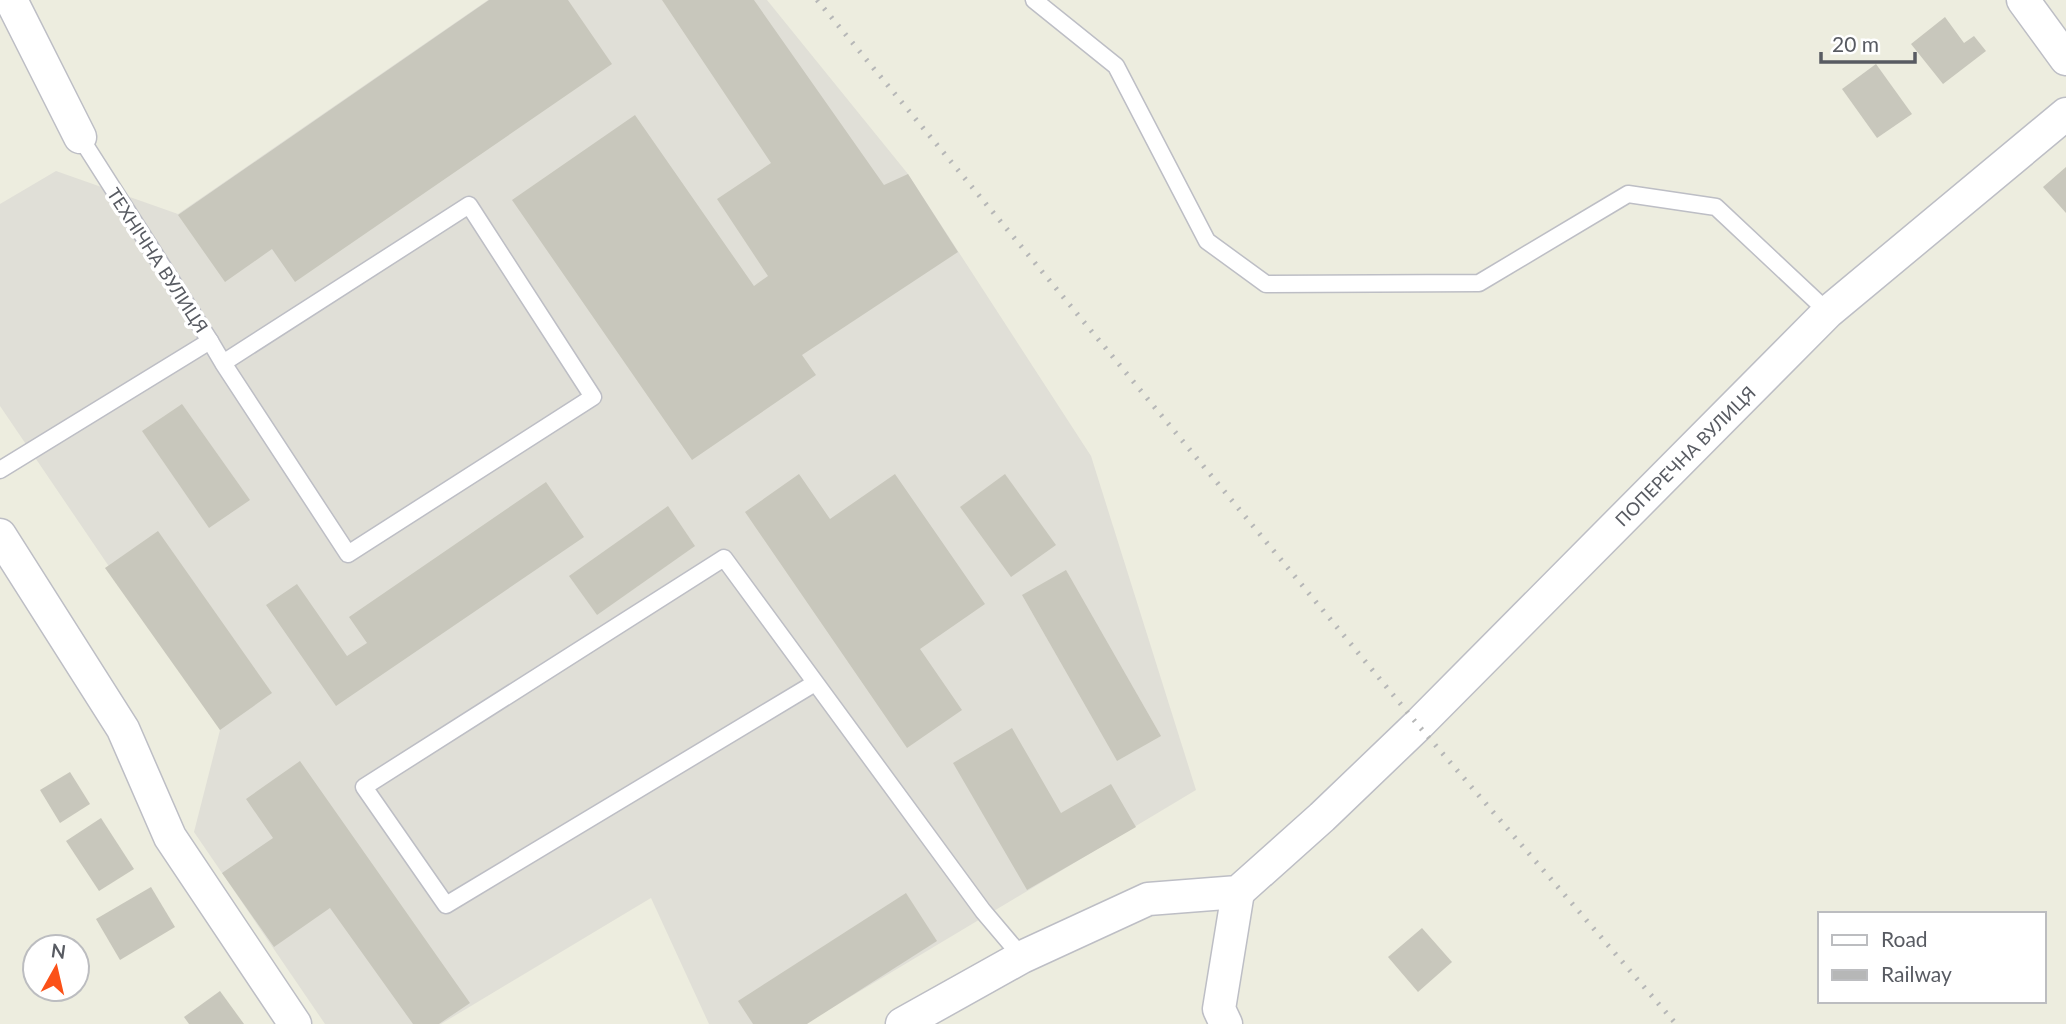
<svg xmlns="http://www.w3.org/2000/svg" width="2066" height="1024" viewBox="0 0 2066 1024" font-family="Lato,sans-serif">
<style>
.industrial{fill:#e0dfd7}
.building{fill:#c8c7bc}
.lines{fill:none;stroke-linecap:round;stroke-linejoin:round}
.service-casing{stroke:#bdbec5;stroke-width:19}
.minor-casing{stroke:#bdbec5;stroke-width:35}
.service{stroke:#fff;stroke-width:16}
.minor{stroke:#fff;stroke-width:32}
.rail{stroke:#b6b7b7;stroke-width:5;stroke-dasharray:2 9;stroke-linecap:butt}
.labels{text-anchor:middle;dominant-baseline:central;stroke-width:7;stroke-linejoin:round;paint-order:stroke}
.street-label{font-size:18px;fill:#585b62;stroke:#fff}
</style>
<rect width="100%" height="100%" fill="#ededdf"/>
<polygon class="industrial" points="488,0 767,0 908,174 1091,456 1196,790 805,1024 709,1024 651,898 441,1024 325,1024 194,832 220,730 0,406 0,204 56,171 178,214"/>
<g class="building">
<polygon points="489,0 568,0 612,64 295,282 272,249 225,282 178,215"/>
<polygon points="662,0 754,0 884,185 908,174 958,252 802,355 816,375 692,460 512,200 635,115 754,286 768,276 717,199 771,163"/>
<polygon points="1945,17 1964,43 1974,36 1986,51 1943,84 1911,44"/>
<polygon points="1876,64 1912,114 1877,138 1842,89"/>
<polygon points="2066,167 2066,213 2043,187"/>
<polygon points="182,404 250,500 209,528 142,431"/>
<polygon points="799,474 830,519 895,474 985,604 920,649 962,710 907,748 745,512"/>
<polygon points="1005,474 1056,545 1011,577 960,507"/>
<polygon points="546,482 584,537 336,706 266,605 297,584 347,656 367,643 349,617"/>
<polygon points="668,506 695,546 597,615 569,576"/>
<polygon points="158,531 272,693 220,730 105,568"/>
<polygon points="1066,570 1161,736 1117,761 1022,595"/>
<polygon points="1012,728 1061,813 1111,784 1136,827 1027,890 953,763"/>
<polygon points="300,761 470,1003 439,1024 413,1024 330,908 274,947 222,873 273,838 246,799"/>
<polygon points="70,772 90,804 60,823 40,790"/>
<polygon points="101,818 134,869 99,891 66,841"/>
<polygon points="151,887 175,927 120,960 96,919"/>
<polygon points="906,893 937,941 807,1024 753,1024 738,1001"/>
<polygon points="1422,928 1452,962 1418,992 1388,957"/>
<polygon points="220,991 244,1024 189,1024 184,1017"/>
</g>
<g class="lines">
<g class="service-casing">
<g id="service">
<polyline points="1034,0 1116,66 1207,241 1266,284 1479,283 1628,194 1716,207 1828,312"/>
<polyline points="210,341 223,363 348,554 593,397 469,205 223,363"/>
<polyline points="0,470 210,341 80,137"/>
<polyline points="815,683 446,905 364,787 724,558 983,911 1022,957"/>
</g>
</g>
<g class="minor-casing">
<g id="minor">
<polyline points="11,0 80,137"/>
<polyline points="2023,0 2066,59"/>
<polyline points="0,535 123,729 170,837 295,1024"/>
<polyline points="902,1024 1022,957 1148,899 1238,892 1322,817 1418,725 1828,312 2066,114"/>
<polyline points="1226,1024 1219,1009 1238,892"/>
</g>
</g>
<use href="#service" class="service"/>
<use href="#minor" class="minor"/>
<polyline class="rail" points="817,0 1418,725 1676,1024"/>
</g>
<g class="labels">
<g class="street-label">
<text transform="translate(158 260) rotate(57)">ТЕХНІЧНА ВУЛИЦЯ</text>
<text transform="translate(1685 456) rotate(-45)">ПОПЕРЕЧНА ВУЛИЦЯ</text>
</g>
</g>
<rect x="1818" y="912" width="228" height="91" fill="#ffffff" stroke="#bcbdc0" stroke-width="2"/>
<rect x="1832" y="935" width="35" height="10" fill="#ffffff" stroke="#bcbdc0" stroke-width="2"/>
<text x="1881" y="947" font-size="21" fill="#585b62">Road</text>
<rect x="1832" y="970" width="35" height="10" fill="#b6b7b7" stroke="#bcbdc0" stroke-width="2"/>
<text x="1881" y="982" font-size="21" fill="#585b62">Railway</text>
<g transform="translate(56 968) rotate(8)"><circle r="33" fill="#ffffff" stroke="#bcbdc0" stroke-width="2"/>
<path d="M0-5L12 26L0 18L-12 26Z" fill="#fb5118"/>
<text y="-10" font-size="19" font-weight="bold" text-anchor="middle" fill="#585b62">N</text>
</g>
<path d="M1821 52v10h94v-10" fill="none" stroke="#585b62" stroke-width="3.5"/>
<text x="1832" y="52" font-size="21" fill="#585b62" stroke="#ffffff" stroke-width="5" paint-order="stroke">20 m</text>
</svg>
